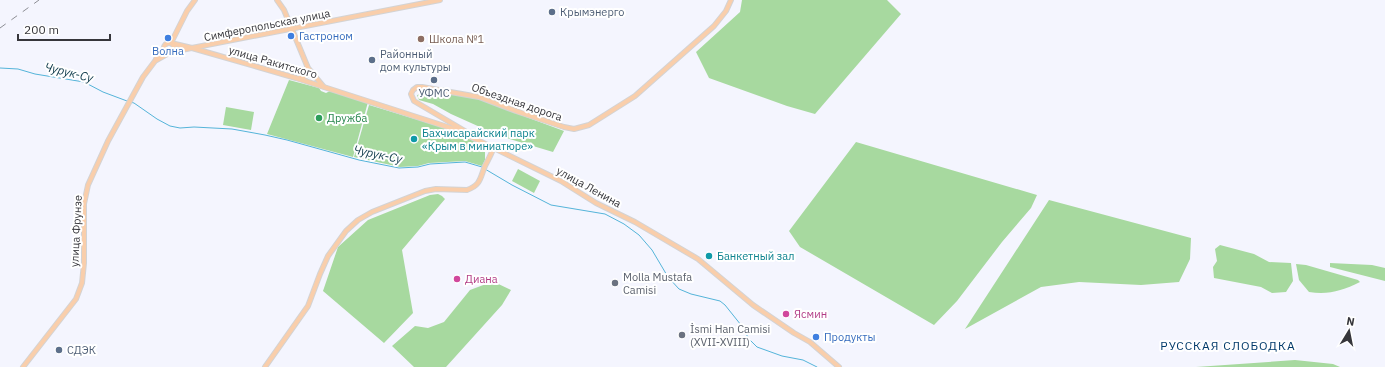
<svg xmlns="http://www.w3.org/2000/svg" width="1385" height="367" viewBox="0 0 1385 367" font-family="'IBM Plex Sans',sans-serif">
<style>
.green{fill:#a7d99f}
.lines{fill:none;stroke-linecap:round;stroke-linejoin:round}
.stream{stroke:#54b4d9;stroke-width:1}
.major-casing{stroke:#d3d3d4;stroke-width:6}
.major{stroke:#f9ceab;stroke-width:4}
.rail{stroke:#8d8e94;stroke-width:1;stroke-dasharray:7 7;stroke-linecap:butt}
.service-dot{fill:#5c6f8a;stroke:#fff;stroke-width:1.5}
.shop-dot{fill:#3f7fe0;stroke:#fff;stroke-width:1.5}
.education-dot{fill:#8d6e63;stroke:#fff;stroke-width:1.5}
.leisure-dot{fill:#2e9e5b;stroke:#fff;stroke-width:1.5}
.culture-dot{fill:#0f9aa8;stroke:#fff;stroke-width:1.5}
.hotel-dot{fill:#d1479c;stroke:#fff;stroke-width:1.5}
.worship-dot{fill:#6b7280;stroke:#fff;stroke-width:1.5}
.labels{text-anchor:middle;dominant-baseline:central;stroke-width:4;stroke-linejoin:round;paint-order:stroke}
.service-label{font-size:11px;fill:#4e5e75;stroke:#fff;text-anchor:start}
.street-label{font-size:11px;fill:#36363b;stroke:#fff}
.shop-label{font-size:11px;fill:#366cbe;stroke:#fff;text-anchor:start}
.education-label{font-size:11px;fill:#785e54;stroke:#fff;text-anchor:start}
.leisure-label{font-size:11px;fill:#27864d;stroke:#fff;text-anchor:start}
.culture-label{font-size:11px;fill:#0d838f;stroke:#fff;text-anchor:start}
.worship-label{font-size:11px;fill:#5b616d;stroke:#fff;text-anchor:start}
.hotel-label{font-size:11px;fill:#b23c85;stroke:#fff;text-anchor:start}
.water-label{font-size:12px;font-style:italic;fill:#0d3949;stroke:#fff}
.neighbourhood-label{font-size:12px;letter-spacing:1px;fill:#003969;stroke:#fff}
</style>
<rect width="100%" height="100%" fill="#f4f5fe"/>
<g class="green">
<polygon points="742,0 887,0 901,14 815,114 787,106 709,78 696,52 740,12"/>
<polygon points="289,80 319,88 321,91 326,93 330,91 368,102 353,157 267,134"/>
<polygon points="439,91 470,96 564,131 553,152 500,136 451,114 433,104 419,100 417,95"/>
<polygon points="369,105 448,129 462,135 477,143 485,149 485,160 482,166 465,161 429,163 418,166 400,167 354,157"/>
<polygon points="226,107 254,112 251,130 223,125"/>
<polygon points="856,142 1037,195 1031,208 1002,242 957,301 934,325 800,247 789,231"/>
<polygon points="518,169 540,181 534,193 512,181"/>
<polygon points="438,194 442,196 445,199 402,250 413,313 384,343 323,291 338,247 368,220 430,195"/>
<polygon points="1049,200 1191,238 1190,259 1179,282 1141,285 1079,282 1041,287 965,329"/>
<polygon points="1220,245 1254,254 1269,262 1291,263 1293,281 1286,292 1272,293 1261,287 1214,278 1213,267 1217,261 1215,249"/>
<polygon points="1330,263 1372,265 1385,268 1385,281 1330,267"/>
<path d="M1296 264 1306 265 1358 280 1360 282C1342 291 1328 295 1309 292L1299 280Z"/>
<polygon points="490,280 511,290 502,305 446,367 414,367 392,346 415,326 428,328 444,322 470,290 486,284"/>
<polygon points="1295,360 1333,364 1340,367 1196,367"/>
</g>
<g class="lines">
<g class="stream">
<polyline points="0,68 18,69 35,74 84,82 103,92 127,101"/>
<polyline points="130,102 134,103 157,119 170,126 180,128 194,127 232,129 265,135 287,140 359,160 399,168 418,167 430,164 465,162 482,167"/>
<polyline points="485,169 512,185 551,205 605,214 624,224 639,235 652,250 668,277 679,289 691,294 720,301 725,305 741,325 749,339 757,347 782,356 803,360 817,367"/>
</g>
<g class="major-casing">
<g id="major">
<polyline points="195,0 187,11 171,43 192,48 296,78 457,130 561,181 596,203 635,222 698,259 753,305 794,333 810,342 839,367"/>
<polyline points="277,0 284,10 308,68 323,86"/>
<circle cx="169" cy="48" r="5"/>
<polyline points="156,59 164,48"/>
<polyline points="300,78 306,76 308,72 307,68"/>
<polyline points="475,137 414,101 411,94 413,90 417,87 422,87 479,97 516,111 564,127 574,129 589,125 635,96 714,26 726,11 731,0"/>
<polyline points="23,367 76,299 82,283 84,263 84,204 88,185 108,141 143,77 155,61 171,52 440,0"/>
<path d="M265 367 308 306 320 274 328 256 346 231 358 220 372 212 425 191 436 189 467 190C481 185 480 178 485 166 488 160 491 155 493 149"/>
</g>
</g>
<use href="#major" class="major"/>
<polyline class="rail" points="0,28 39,0"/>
</g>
<g class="service-dot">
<circle cx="552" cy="12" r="4"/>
<circle cx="372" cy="60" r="4"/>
<circle cx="434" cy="80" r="4"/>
<circle cx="59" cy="350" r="4"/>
</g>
<g class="shop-dot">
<circle cx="291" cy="36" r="4"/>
<circle cx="168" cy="38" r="4"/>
<circle cx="816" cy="337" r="4"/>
</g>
<circle class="education-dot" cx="421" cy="39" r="4"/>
<circle class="leisure-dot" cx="319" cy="118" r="4"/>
<g class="culture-dot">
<circle cx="414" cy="139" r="4"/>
<circle cx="709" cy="256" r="4"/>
</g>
<g class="hotel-dot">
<circle cx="457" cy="279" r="4"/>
<circle cx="786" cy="314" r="4"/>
</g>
<g class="worship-dot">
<circle cx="615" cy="283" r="4"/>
<circle cx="682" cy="335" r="4"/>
</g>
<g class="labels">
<g class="service-label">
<text x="560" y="12">Крымэнерго</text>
<text x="380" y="54">Районный<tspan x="380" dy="13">дом культуры</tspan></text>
<text x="434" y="93" text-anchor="middle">УФМС</text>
<text x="67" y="350">СДЭК</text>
</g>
<g class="street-label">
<text transform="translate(267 25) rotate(-11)">Симферопольская улица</text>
<text transform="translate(273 62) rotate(16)">улица Ракитского</text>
<text transform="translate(517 102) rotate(19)">Объездная дорога</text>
<text transform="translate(589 187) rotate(29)">улица Ленина</text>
<text transform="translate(76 231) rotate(-87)">улица Фрунзе</text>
</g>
<g class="shop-label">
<text x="299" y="36">Гастроном</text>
<text x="168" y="51" text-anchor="middle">Волна</text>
<text x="824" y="337">Продукты</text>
</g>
<g class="education-label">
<text x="429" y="39">Школа №1</text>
</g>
<g class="leisure-label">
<text x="327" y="118">Дружба</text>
</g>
<g class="culture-label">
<text x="422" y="133">Бахчисарайский парк<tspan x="422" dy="13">«Крым в миниатюре»</tspan></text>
<text x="717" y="256">Банкетный зал</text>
</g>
<g class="worship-label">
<text x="623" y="277">Molla Mustafa<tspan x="623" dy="13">Camisi</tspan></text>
<text x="690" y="329">İsmi Han Camisi<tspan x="690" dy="13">(XVII-XVIII)</tspan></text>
</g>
<g class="hotel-label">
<text x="465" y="279">Диана</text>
<text x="794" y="314">Ясмин</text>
</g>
<g class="water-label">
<text transform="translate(69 72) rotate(14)">Чурук-Су</text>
<text transform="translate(378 154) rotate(12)">Чурук-Су</text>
</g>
<g class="neighbourhood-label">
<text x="1228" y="345">РУССКАЯ СЛОБОДКА</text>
</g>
</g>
<g transform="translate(1349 331) rotate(10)" stroke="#ffffff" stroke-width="3" paint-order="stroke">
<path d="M0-3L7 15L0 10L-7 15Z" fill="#36363b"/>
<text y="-6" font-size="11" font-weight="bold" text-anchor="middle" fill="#36363b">N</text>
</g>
<path d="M18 34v6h92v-6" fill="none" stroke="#36363b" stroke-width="2"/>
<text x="24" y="34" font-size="12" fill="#36363b" stroke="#ffffff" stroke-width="3" paint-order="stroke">200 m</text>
</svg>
